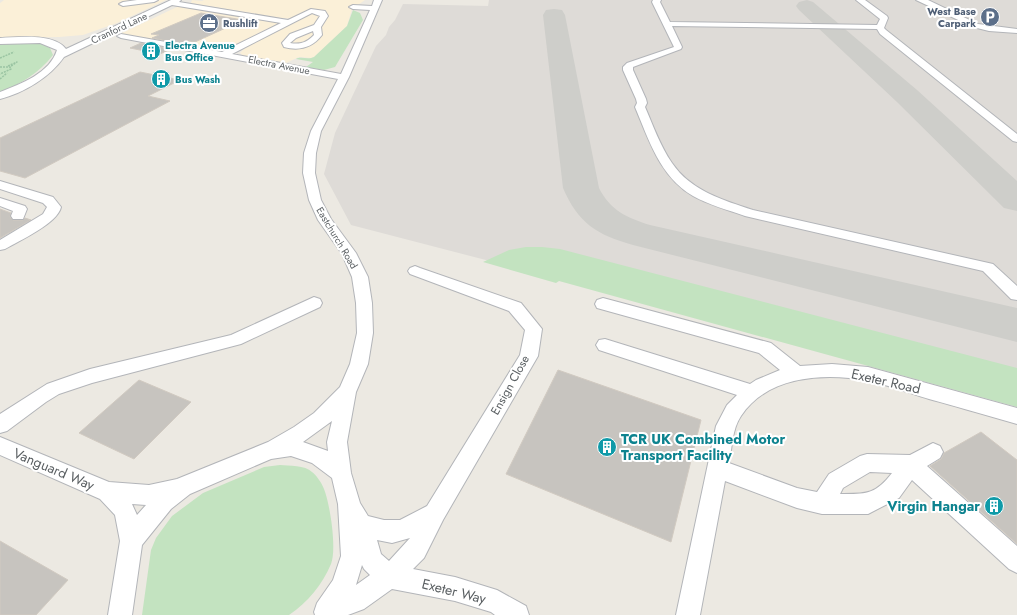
<svg xmlns="http://www.w3.org/2000/svg" width="1017" height="615" viewBox="0 0 1017 615" font-family="Jost,sans-serif">
<style>
.commercial{fill:#fbf0d8}
.industrial{fill:#dedbd7}
.green{fill:#c3e3c0}
.lines{fill:none;stroke-linecap:round;stroke-linejoin:round}
.taxiway{fill:#cececa;fill-rule:evenodd}
.building{fill:#c7c4bf;stroke:#d1cac1}
.minor-casing{stroke:#b3b5b9;stroke-width:2}
.path{stroke:#9ac4a2;stroke-width:1.5;stroke-dasharray:2 1;stroke-linecap:butt}
.minor{fill:#fff;fill-rule:evenodd}
.labels{text-anchor:middle;dominant-baseline:central;stroke-width:4;stroke-linejoin:round;paint-order:stroke}
.far-service-label{font-size:10px;font-weight:bold;fill:#4e5e75;stroke:#fff;text-anchor:end}
.far-street-label{font-size:10px;fill:#5a5f62;stroke:#fff}
.far-culture-label{font-size:10px;font-weight:bold;fill:#0d838f;stroke:#fff;text-anchor:start}
.street-label{font-size:12px;fill:#5a5f62;stroke:#fff}
.near-street-label{font-size:14px;fill:#5a5f62;stroke:#fff}
.near-culture-label{font-size:14px;font-weight:bold;fill:#0d838f;stroke:#fff;text-anchor:start}
</style>
<rect width="100%" height="100%" fill="#ece9e2"/>
<g class="commercial">
<polygon points="4,0 166,0 117,23 83,35 59,37 0,38 0,3"/>
<polygon points="192,0 202,1 204,0 365,0 352,9 347,26 314,57 311,58 299,57 286,63 243,56 240,53 248,45 299,19 281,18 191,3"/>
<polygon points="179,6 279,23 222,52 120,34"/>
</g>
<polygon class="industrial" points="489,0 1017,0 1017,398 351,225 324,174 335,133 376,46 386,35 389,27 395,20 403,4 488,6"/>
<g class="green">
<path d="M353 10 360 13 363 20 335 67 324 70 306 67 313 62 296 59C301 56 308 60 314 57L347 26Z"/>
<path d="M0 43 42 44 50 48 53 55C39 73 21 84 0 92Z"/>
<polygon points="526,247 542,247 560,249 1017,368 1017,407 559,281 556,283 483,262 509,250"/>
<path d="M280 465C289 466 305 465 312 472 316 475 322 483 324 489 330 504 337 549 331 564 322 585 308 602 289 615H142L151 550 156 538 172 516 203 493 264 467Z"/>
</g>
<g class="lines">
<g class="taxiway">
<polygon points="807,0 813,2 917,90 1017,181 1017,211 1004,208 897,102 799,10 796,6 799,2"/>
<path d="M554 9 562 10 565 15 599 188C610 210 627 218 650 225L1017 308V342L633 245C597 235 578 223 563 188L543 15 546 10Z"/>
</g>
</g>
<g class="building">
<polygon points="201,13 243,20 195,42 189,41 183,44 152,38 159,35 151,34"/>
<polygon points="141,43 171,49 160,54 130,48"/>
<polygon points="140,72 180,80 148,96 170,101 25,178 0,171 0,138"/>
<polygon points="0,209 11,213 10,217 13,220 23,220 25,218 31,220 0,238"/>
<polygon points="558,370 701,420 671,542 506,474"/>
<polygon points="139,380 191,402 134,459 79,433"/>
<polygon points="981,432 1017,460 1017,544 930,466 941,459 944,453"/>
<polygon points="0,541 68,580 36,615 0,615"/>
</g>
<g class="lines">
<g class="minor-casing">
<g id="minor">
<polygon points="137,0 158,0 154,2 123,6 119,4 123,2"/>
<path d="M171 0H181L179 2 288 20 311 9 325 11 328 16 321 27 322 35C312 48 299 51 284 47L282 43 290 34 314 25 320 16 312 13 232 54 341 74 370 10 353 9 349 7 353 5 372 6 374 0H382L349 77 321 131 316 153 315 173 321 200 331 219 356 253 368 277 372 303 373 333 368 364 356 392 347 442 351 473 360 503 368 516 384 520H400L427 506 520 355 525 330 509 311 410 274 408 271 410 268 415 266 420 268 521 303 542 329 538 356 443 520 424 558 413 569 455 577 497 590 526 606 529 615H495L491 612 455 601 392 589 364 609 348 615H315L314 612 317 603 333 580 341 556 338 504 332 478 312 463 291 456 271 459 190 494 171 509 142 545 132 615H108L120 541 115 515 100 499 0 455V437L109 482 149 485 177 479 268 442 294 427 314 413 340 387 350 364 357 333 356 303 352 277 342 254 318 220 309 200 303 173 304 153 311 131 338 79 121 38 117 36 121 34 222 52 281 23 172 5 64 57C50 77 24 93 0 99V92C21 84 50 73 57 50L40 43 0 44V38C18 37 54 33 66 49ZM313 31 314 35C307 42 301 45 290 43L296 38ZM332 421 327 442 328 451 303 442ZM132 504 146 505 137 515ZM410 538 389 561 381 554 377 540 392 543ZM362 565 364 569 370 575 356 585Z"/>
<path d="M653 0H661L660 2 670 22 877 25 880 19 856 0H865L887 16 888 18 884 28 886 30 1017 134V142L1013 141 880 34 877 29 672 26 682 47 681 49 633 67V70L646 99 647 103 645 107C653 125 660 146 672 163 691 191 723 200 753 210L993 264 1017 286V300L1011 299 983 271 745 216C728 210 709 205 693 196 660 177 649 140 635 107L637 103 636 99 623 70V67L627 63 674 47 652 2Z"/>
<polygon points="916,0 928,0 978,24 1017,29 1017,33 989,31 973,27"/>
<path d="M0 181 53 197 61 207C58 223 19 241 5 249L0 250V240L43 214 47 207 43 203 0 189Z"/>
<polygon points="0,198 25,206 27,209 23,219 13,219 11,216 13,211 0,206"/>
<polygon points="314,297 320,299 322,303 320,307 241,344 92,383 59,394 46,402 7,431 0,433 0,414 47,384 90,369 231,335"/>
<path d="M603 298 771 343 800 366 832 364 868 367 1017 408V424C988 416 959 407 929 399 909 393 889 385 868 381 825 372 767 376 741 416 732 429 732 448 729 463L797 488 817 492 829 474 860 456 867 454 910 455 933 443 940 446 943 452 940 458 927 466 1017 546V573L1009 569 912 480 899 498 868 514H822L797 508 725 481 700 615H676L716 426 727 405 737 395 599 350 596 345 599 340 605 339 750 384 756 380 780 370 759 353 597 308 595 304 597 300ZM870 472 892 473C875 495 866 494 840 494L843 488Z"/>
</g>
</g>
<g class="path">
<polyline points="0,58 14,52"/>
<polyline points="8,66 17,62 10,67"/>
<polyline points="0,67 10,67 11,69 0,74"/>
<polyline points="0,79 7,73"/>
</g>
<use href="#minor" class="minor"/>
</g>
<defs>
<g id="parking-disc" transform="scale(1)"><circle r="9.5" fill="#5c6f8a" stroke="#fff"/><path d="M-3.5-5.5H1a3.5 3.5 0 0 1 0 7H-1V5.5H-3.5ZM-1-3.4V-.6H.8a1.4 1.4 0 0 0 0-2.8Z" fill="#fff"/></g>
<g id="office-disc" transform="scale(1)"><circle r="9.5" fill="#5c6f8a" stroke="#fff"/><path d="M-6-3h4V-5.5h4V-3h4V5H-6ZM-1-4.5V-3h2v-1.5ZM-6 0V1H6V0Z" fill="#fff"/></g>
<g id="building-disc" transform="scale(1)"><circle r="9.5" fill="#0f9aa8" stroke="#fff"/><path d="M-4-6H4V6H1V3H-1V6H-4ZM-2.5-4.3h1.7v1.8h-1.7ZM.8-4.3h1.7v1.8H.8ZM-2.5-1h1.7V.8h-1.7ZM.8-1h1.7V.8H.8Z" fill="#fff"/></g>
</defs>
<g fill-rule="evenodd">
<use href="#parking-disc" x="990" y="17"/>
<use href="#office-disc" x="209" y="23"/>
<use href="#building-disc" x="151" y="51"/>
<use href="#building-disc" x="161" y="79"/>
<use href="#building-disc" x="607" y="447"/>
<use href="#building-disc" x="994" y="506"/>
</g>
<g class="labels">
<g class="far-service-label">
<text x="976" y="11">West Base<tspan x="976" dy="12">Carpark</tspan></text>
<text x="223" y="23" text-anchor="start">Rushlift</text>
</g>
<g class="far-street-label">
<text transform="translate(119 28) rotate(-25)">Cranford Lane</text>
<text transform="translate(279 65) rotate(11)">Electra Avenue</text>
<text transform="translate(337 238) rotate(59)">Eastchurch Road</text>
</g>
<g class="far-culture-label">
<text x="165" y="45">Electra Avenue<tspan x="165" dy="12">Bus Office</tspan></text>
<text x="175" y="79">Bus Wash</text>
</g>
<g class="street-label">
<text transform="translate(510 385) rotate(-61)">Ensign Close</text>
</g>
<g class="near-street-label">
<text transform="translate(886 381) rotate(13)">Exeter Road</text>
<text transform="translate(54 469) rotate(23)">Vanguard Way</text>
<text transform="translate(454 591) rotate(14)">Exeter Way</text>
</g>
<g class="near-culture-label">
<text x="621" y="439">TCR UK Combined Motor<tspan x="621" dy="16">Transport Facility</tspan></text>
<text x="980" y="506" text-anchor="end">Virgin Hangar</text>
</g>
</g>
</svg>
